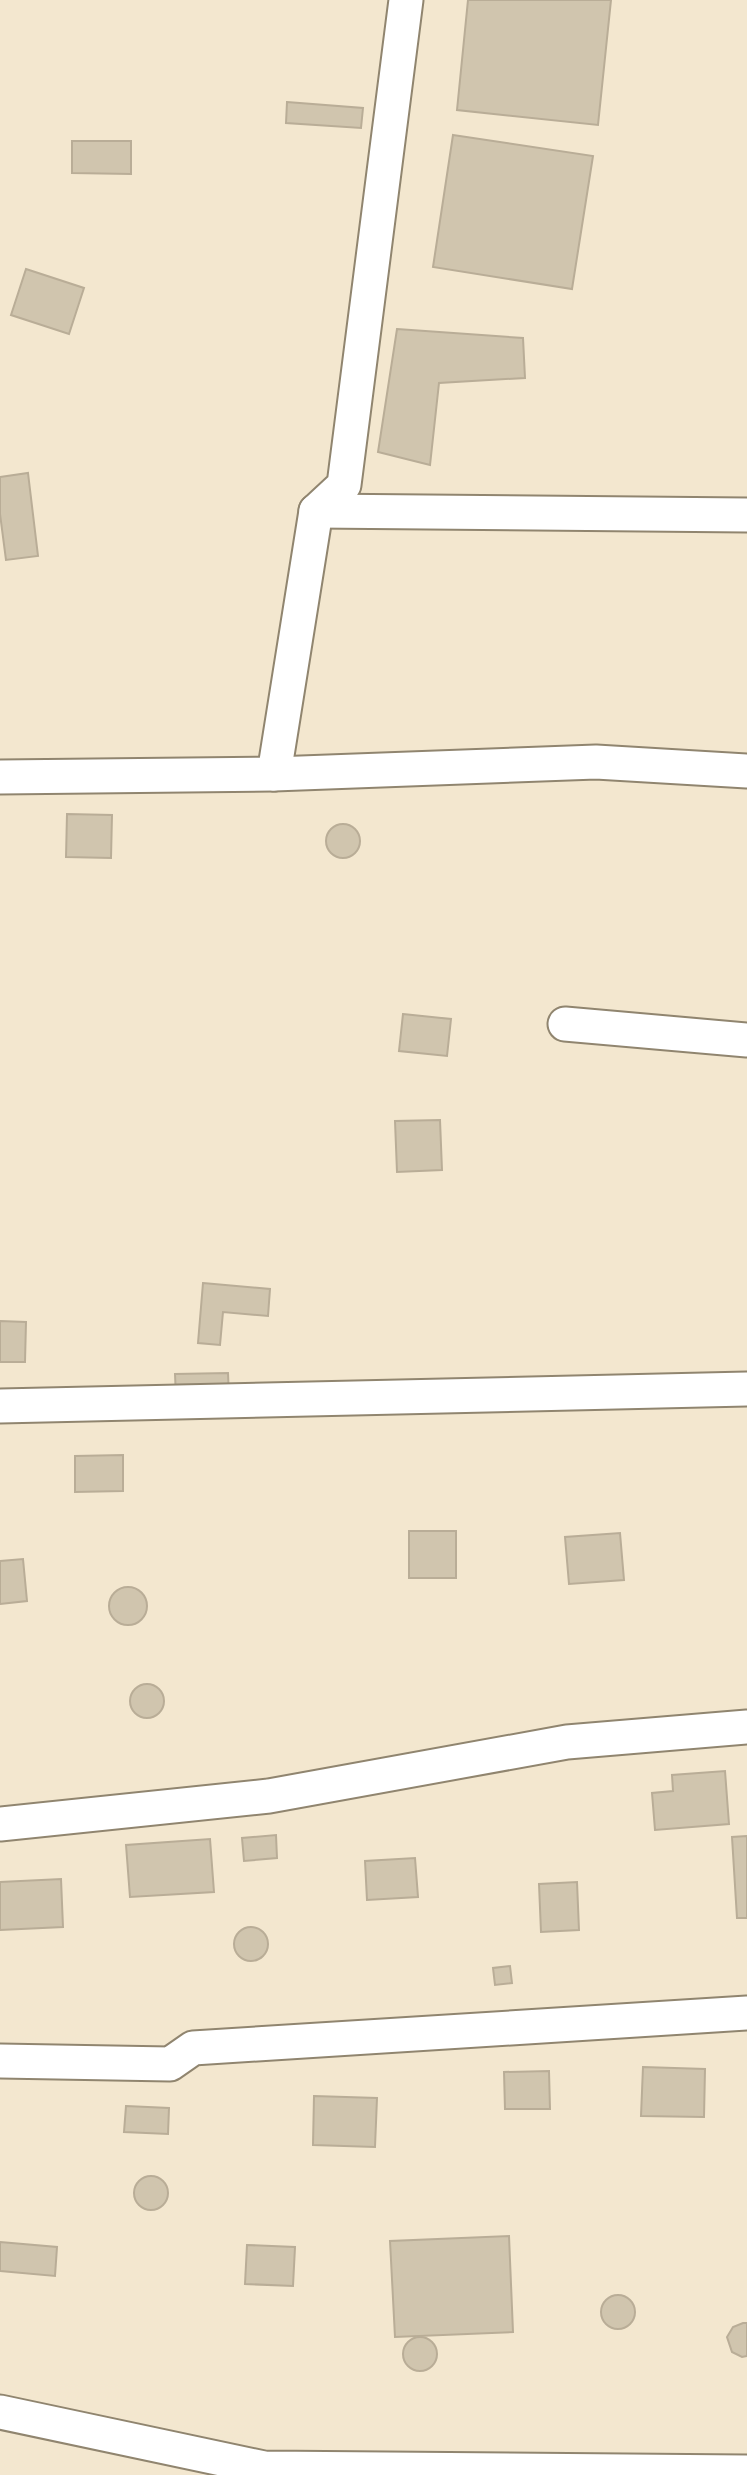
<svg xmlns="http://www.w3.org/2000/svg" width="747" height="2475" viewBox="0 0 747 2475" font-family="Jost,sans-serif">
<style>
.building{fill:#d0c5ae;stroke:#b9ad97;stroke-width:2}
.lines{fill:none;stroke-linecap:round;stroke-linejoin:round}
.street-casing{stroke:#90856f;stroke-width:37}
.street{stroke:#fff;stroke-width:33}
</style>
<rect width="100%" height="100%" fill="#f3e7cf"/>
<g class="building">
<polygon points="468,0 611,0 598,125 457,110"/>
<polygon points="287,102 363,108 361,128 286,123"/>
<polygon points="453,135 593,156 572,289 433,267"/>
<polygon points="72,141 131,141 131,174 72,173"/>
<polygon points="26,269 84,288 69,334 11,315"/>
<polygon points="397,329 523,338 525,378 439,383 430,465 378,452"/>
<polygon points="28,473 38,556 6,560 0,514 0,477"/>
<polygon points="67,814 112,815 111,858 66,857"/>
<circle cx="343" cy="841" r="17"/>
<polygon points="403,1014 451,1019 447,1056 399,1051"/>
<polygon points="440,1120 442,1170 397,1172 395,1121"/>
<polygon points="203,1283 270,1289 268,1316 223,1312 220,1345 198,1343"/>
<polygon points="0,1321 26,1322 25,1362 0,1362"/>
<polygon points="228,1373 229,1397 176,1398 175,1374"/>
<polygon points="123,1455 123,1491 75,1492 75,1456"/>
<rect x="409" y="1531" width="47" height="47"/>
<polygon points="620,1533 624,1580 569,1584 565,1537"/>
<polygon points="23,1559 27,1601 0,1604 0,1561"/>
<circle cx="128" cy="1606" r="19"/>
<circle cx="147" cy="1701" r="17"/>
<polygon points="725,1771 729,1824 655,1830 652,1793 673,1791 672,1775"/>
<polygon points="276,1835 277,1858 244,1861 242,1838"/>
<polygon points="747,1836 747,1918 737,1918 732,1837"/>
<polygon points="210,1839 214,1892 130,1897 126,1845"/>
<polygon points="415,1858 418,1897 367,1900 365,1861"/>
<polygon points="61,1879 63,1927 0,1930 0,1882"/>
<polygon points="577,1882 579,1930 541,1932 539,1884"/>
<circle cx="251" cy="1944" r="17"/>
<polygon points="510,1966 512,1983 495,1985 493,1968"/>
<polygon points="643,2067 705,2069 704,2117 641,2116"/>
<polygon points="549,2071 550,2109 505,2109 504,2072"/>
<polygon points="314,2096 377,2098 375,2147 313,2145"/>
<polygon points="126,2106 169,2108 168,2134 124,2132"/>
<circle cx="151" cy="2193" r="17"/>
<polygon points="509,2236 513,2332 395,2337 390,2241"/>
<polygon points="0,2242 57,2247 55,2276 0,2271"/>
<polygon points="247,2245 295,2247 293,2286 245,2284"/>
<circle cx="618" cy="2312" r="17"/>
<polygon points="743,2323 747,2323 747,2356 742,2357 732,2352 727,2337 733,2327"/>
<circle cx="420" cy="2354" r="17"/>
</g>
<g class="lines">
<g class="street-casing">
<g id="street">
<polyline points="316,511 747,515"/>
<polyline points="274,774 316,511 344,485 406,0"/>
<polyline points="0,777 274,774 596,762 747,771"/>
<polyline points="565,1024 747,1040"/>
<polyline points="0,1406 747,1389"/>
<polyline points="0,1824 269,1796 567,1742 747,1727"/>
<polyline points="0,2061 170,2064 193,2048 747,2013"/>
<polyline points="0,2412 264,2468 747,2472"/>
</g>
</g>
<use href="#street" class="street"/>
</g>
</svg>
